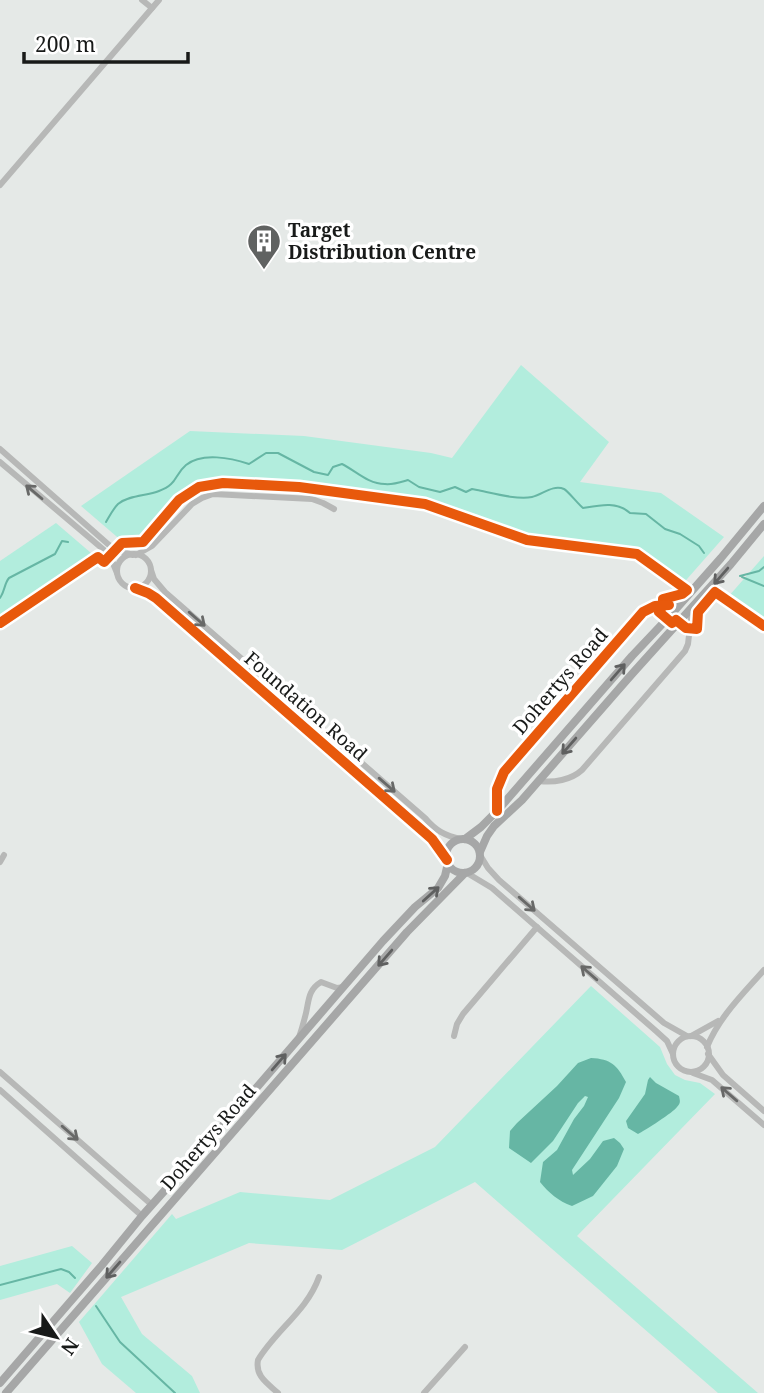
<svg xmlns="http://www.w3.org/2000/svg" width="764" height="1393" viewBox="0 0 764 1393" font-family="'Noto Serif',serif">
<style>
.green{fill:#b2eddd}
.water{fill:#66b6a4}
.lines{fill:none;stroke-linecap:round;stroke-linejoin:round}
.stream{stroke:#66b6a4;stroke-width:2}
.minor{stroke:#b7b8b7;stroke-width:6}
.major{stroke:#a6a7a7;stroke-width:8}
.cycleway-casing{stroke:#fff;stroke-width:15}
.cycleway{stroke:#e8590c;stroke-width:10}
.oneway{stroke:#686968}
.oneway2{stroke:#5f6060}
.labels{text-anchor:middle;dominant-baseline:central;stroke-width:7;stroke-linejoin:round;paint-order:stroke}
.poi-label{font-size:19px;font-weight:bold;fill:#181a19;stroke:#fff;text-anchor:start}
.street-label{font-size:19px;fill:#181a19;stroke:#fff}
</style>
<rect width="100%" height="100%" fill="#e5e9e7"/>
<g class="green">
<polygon points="521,365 609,442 580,482 661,493 724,537 680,587 636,556 527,541 424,506 298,489 219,486 200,489 180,502 146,541 123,542 81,506 190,431 304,436 431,453 452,458"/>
<polygon points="56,523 98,559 0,626 0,561"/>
<polygon points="764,556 764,633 721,605"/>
<polygon points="591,986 660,1047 667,1064 675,1075 685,1080 700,1083 715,1094 577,1236 758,1393 718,1393 475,1182 342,1250 249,1243 121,1297 142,1334 192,1376 200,1393 136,1393 102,1364 79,1322 172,1214 176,1219 240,1192 330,1200 435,1147"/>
<polygon points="72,1246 92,1263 70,1293 57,1284 0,1300 0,1266"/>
</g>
<g class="water">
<path d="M591 1058C611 1059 617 1065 626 1082L619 1098 572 1170 573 1175 590 1159 603 1141 614 1138 620 1143 624 1149 617 1166 593 1196 572 1206C558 1201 549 1193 540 1182L543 1162 557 1150 574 1119 584 1106 588 1097 585 1096 578 1103 553 1141 531 1163 509 1148 510 1131 517 1123 557 1086 578 1063Z"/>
<path d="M650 1077 656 1083 679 1096C680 1101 681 1103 677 1107 674 1112 644 1131 638 1134L628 1128 626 1121 645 1094 648 1080Z"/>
</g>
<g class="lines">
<g class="stream">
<path d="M106 522C109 517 113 509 118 504 129 495 147 496 159 491 178 484 174 475 186 465 202 452 231 458 249 464L266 453H278L314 472 328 475 333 467 342 464C356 471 368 484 385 484 392 485 401 482 408 480L419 487 440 492 455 487 466 492 472 489 477 490C492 493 517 500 532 497 542 495 553 484 564 489 568 491 578 504 583 508 600 505 617 501 630 513L646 514 665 529 680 534 699 546 704 553"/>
<polyline points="740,576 759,571 764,567"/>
<polyline points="742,577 764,586"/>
<path d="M0 598C5 591 4 584 9 578L55 554 62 541 68 542"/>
<polyline points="0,1285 61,1269 69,1272 75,1278"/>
<polyline points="96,1306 120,1342 175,1393"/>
</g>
<g class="minor">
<polyline points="142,0 152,8"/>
<polyline points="0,185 159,0"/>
<polyline points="0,449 109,545 116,550 133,555"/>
<polyline points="0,462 104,550 110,556 117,573"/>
<circle cx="134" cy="571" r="17"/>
<polyline points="136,555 152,546 192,504 202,498 213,494 312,499 323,503 334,509"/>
<path d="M151 570 154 579 165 592 425 818C435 830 445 836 461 839"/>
<polyline points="135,588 148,593 156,598 432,839 447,860"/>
<path d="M539 781C554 783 571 780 582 770L685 651 688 644 692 609"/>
<polyline points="497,811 497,789 504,772 643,612 655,606 681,603"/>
<polyline points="480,855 488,868 499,880 664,1023 687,1036"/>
<polyline points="0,862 4,855"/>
<polyline points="467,873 492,888 656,1031 667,1041 673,1054"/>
<polyline points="454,1036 457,1024 463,1014 537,927"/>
<polyline points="691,1036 718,1021"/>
<circle cx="691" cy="1054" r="18"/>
<path d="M299 1037C302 1029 304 1021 306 1013 309 1000 308 990 321 982L337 988 344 987"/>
<path d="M707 1047C719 1017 743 994 764 970"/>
<polyline points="708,1054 723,1075 764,1111"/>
<polyline points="0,1072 152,1205"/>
<polyline points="693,1073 712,1080 764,1125"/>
<polyline points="0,1090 142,1216"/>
<path d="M278 1393C267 1383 255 1376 258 1360 276 1330 307 1311 319 1277"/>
<polyline points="424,1393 465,1347"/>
</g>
<g class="major">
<circle cx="463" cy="856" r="17"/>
<polyline points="465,839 481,827 497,811 632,656 667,619 721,558 764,506"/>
<polyline points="480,852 487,836 494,826 522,800 632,674 731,564 764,524"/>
<polyline points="0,1383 102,1265 142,1216 258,1086 383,941 415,907 438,888 445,876 448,863"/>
<polyline points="6,1393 407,932 465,873"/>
</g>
<g class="cycleway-casing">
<g id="cycleway">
<polyline points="135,588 148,593 156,598 432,839 447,860"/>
<polyline points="0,623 98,557 104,562 122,543 143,542 179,500 199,487 223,483 299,487 425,504 527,540 637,554 687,590 682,594 663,599 663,605 659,612 672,623 676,620 686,628 697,629 698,612 715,592 764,626"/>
<polyline points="497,811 497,789 504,772 643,612 655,606 669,605"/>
</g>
</g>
<use href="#cycleway" class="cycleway"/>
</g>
<defs><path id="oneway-shaft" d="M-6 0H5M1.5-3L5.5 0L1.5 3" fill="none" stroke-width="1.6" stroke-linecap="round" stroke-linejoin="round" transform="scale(1.75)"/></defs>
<g class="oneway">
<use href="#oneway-shaft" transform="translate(34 492) rotate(-140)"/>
<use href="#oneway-shaft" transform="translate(197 619) rotate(41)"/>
<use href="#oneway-shaft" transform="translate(387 785) rotate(41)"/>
<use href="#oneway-shaft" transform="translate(527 904) rotate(41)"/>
<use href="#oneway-shaft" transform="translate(589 973) rotate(-139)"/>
<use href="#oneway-shaft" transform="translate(729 1094) rotate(-139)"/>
<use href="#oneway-shaft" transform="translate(70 1133) rotate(41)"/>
</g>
<g class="oneway2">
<use href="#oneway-shaft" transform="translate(721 576) rotate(131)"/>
<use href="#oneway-shaft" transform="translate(618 672) rotate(-49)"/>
<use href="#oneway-shaft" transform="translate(569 746) rotate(131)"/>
<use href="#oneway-shaft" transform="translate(431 894) rotate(-42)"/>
<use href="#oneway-shaft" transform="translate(385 958) rotate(131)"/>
<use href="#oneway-shaft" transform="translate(279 1062) rotate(-49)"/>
<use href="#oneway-shaft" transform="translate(113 1270) rotate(131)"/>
</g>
<defs>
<g id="building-pin" transform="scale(1.75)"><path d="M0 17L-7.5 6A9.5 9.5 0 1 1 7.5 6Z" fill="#606261" stroke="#fff"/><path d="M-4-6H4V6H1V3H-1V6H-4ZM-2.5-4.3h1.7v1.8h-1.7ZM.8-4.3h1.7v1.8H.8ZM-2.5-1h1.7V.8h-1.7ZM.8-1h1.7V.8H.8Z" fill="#fff"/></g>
</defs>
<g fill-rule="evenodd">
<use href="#building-pin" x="264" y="241"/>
</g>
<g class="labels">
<g class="poi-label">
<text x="288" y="230">Target<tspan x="288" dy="22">Distribution Centre</tspan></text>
</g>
<g class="street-label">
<text transform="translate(560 681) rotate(-49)">Dohertys Road</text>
<text transform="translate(306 706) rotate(41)">Foundation Road</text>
<text transform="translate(208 1137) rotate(-49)">Dohertys Road</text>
</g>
</g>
<g transform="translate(56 1337) rotate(125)" stroke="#ffffff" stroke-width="5" paint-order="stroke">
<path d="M0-5L12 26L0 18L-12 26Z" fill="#181a19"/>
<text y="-10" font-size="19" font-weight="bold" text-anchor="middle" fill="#181a19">N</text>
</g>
<path d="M24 52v10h164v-10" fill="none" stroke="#181a19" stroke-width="3.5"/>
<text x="35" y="52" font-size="21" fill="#181a19" stroke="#ffffff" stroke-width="5" paint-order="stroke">200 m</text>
</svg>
